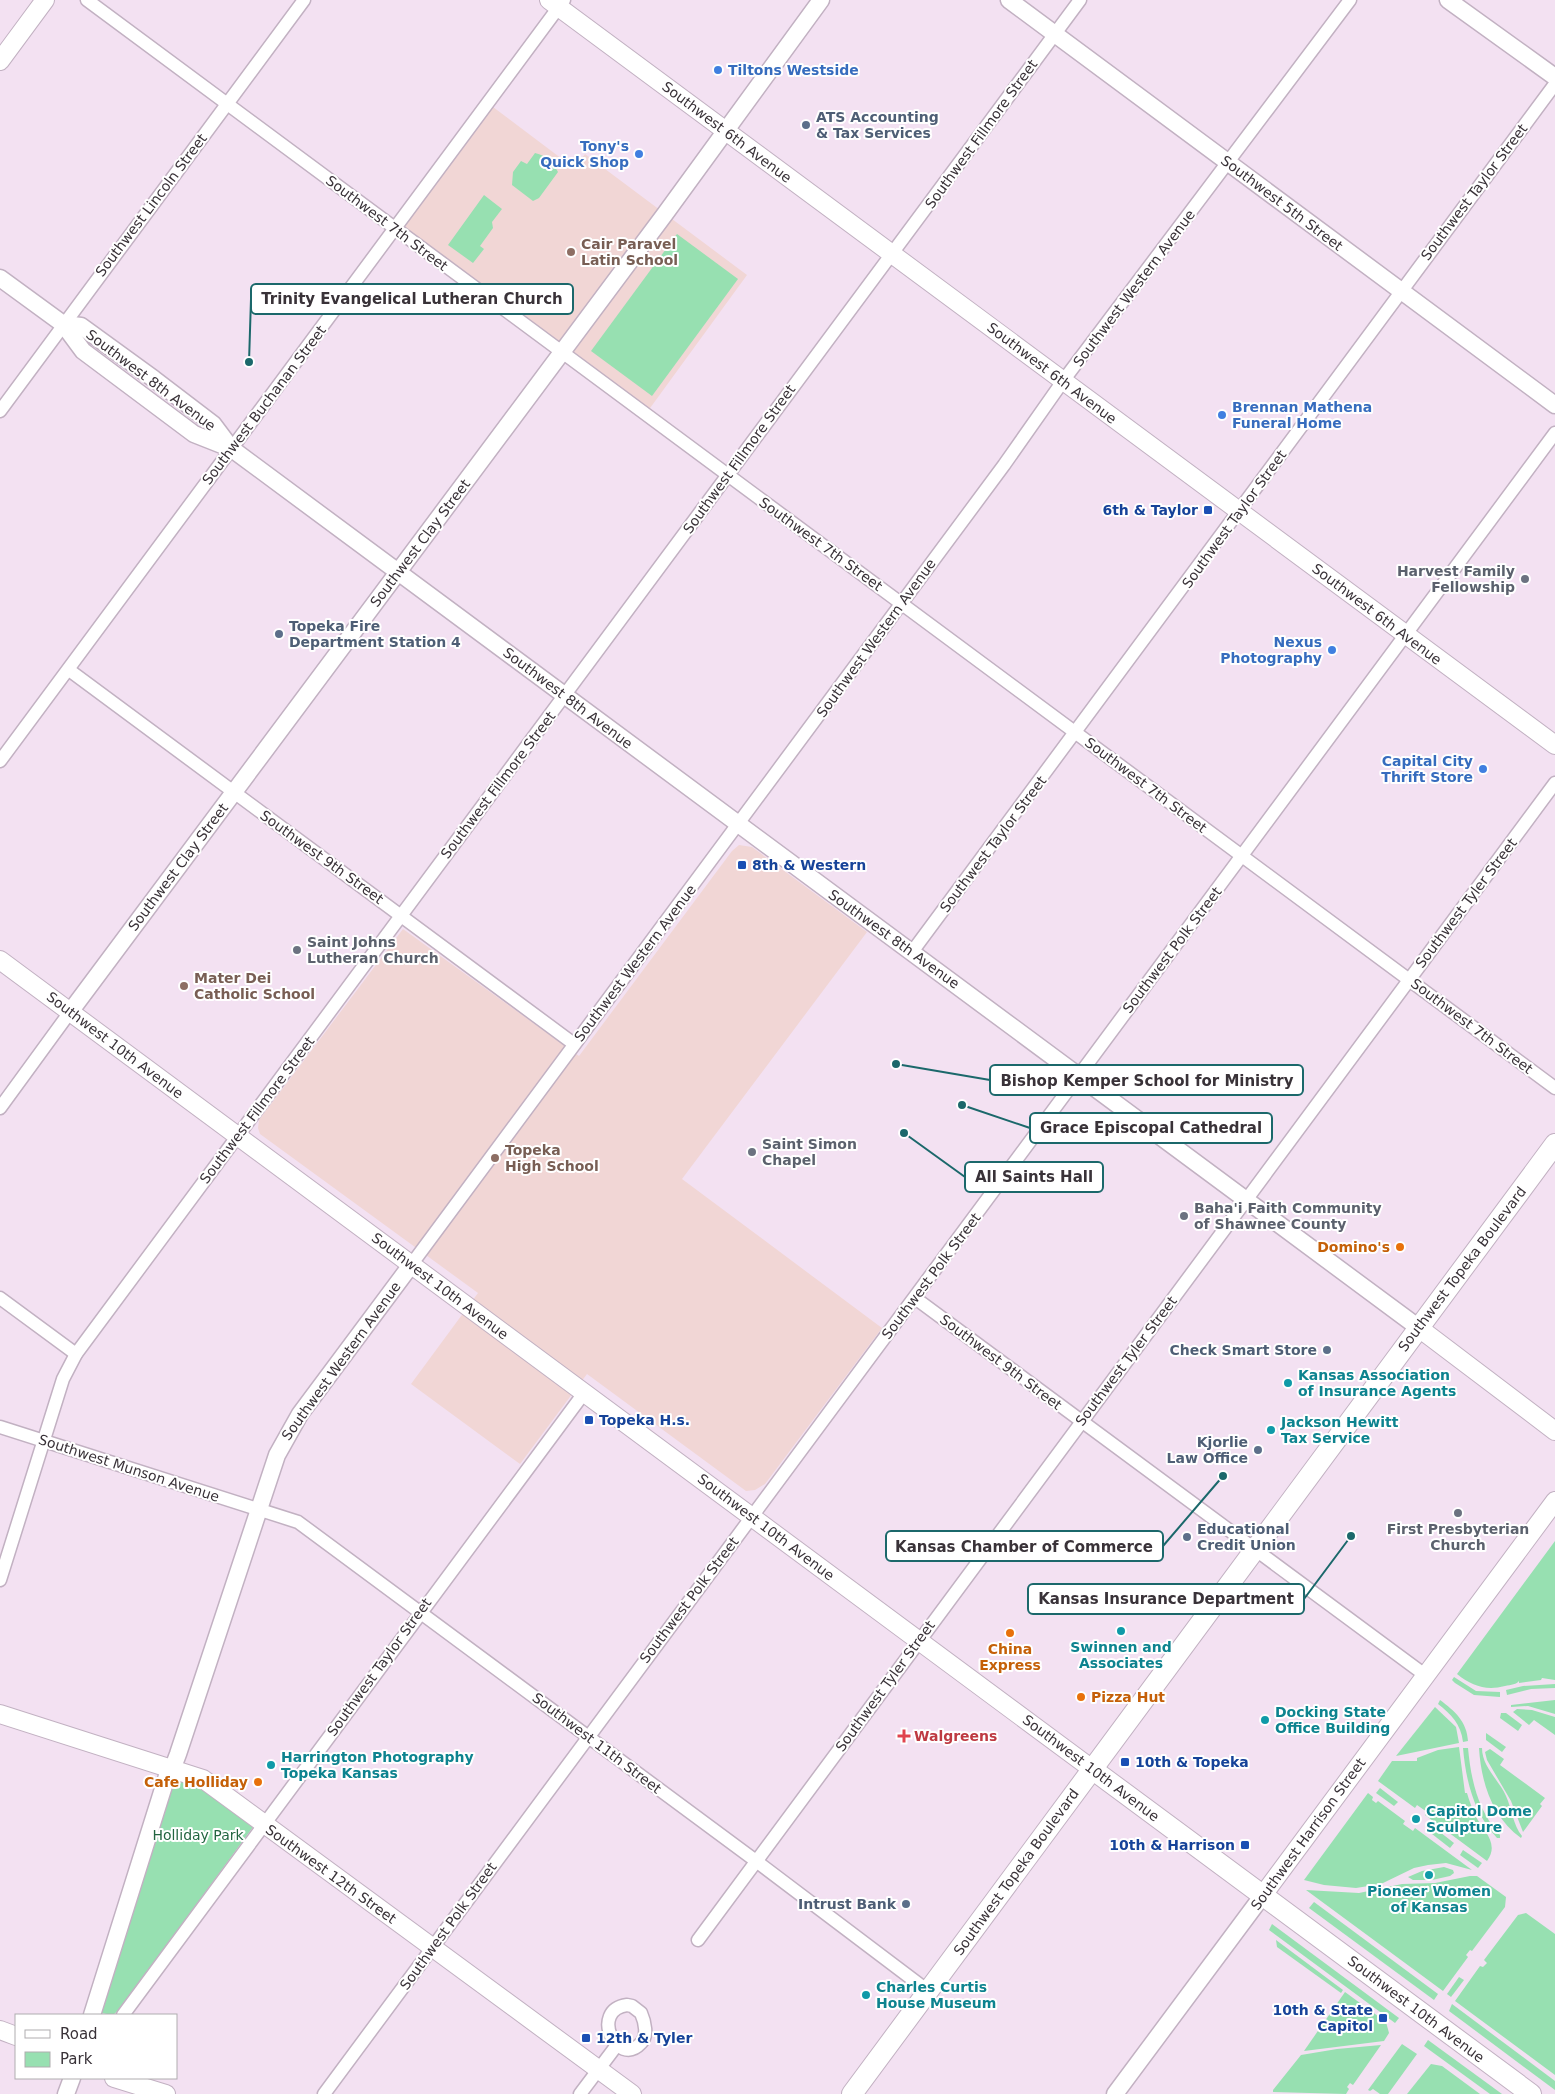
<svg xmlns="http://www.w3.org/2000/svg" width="1555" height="2094" viewBox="0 0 1555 2094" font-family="'DejaVu Sans',sans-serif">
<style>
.education{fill:#f1d6d5}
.green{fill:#97e0b1}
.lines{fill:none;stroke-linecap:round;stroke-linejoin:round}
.minor-casing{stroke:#c2b1c2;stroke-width:15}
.tertiary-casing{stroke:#c2b1c2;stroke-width:19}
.secondary-casing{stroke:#c2b1c2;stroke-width:20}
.primary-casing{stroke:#c2b1c2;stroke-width:22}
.minor{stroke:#fff;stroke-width:12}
.tertiary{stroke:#fff;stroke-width:16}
.secondary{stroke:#fff;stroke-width:18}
.primary{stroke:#fff;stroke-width:20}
.shop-dot{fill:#3f7fe0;stroke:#fff;stroke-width:2}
.service-dot{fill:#5c6f8a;stroke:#fff;stroke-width:2}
.education-dot{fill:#8d6e63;stroke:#fff;stroke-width:2}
.transit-dot{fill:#1a4fb4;stroke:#fff;stroke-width:2}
.worship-dot{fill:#6b7280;stroke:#fff;stroke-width:2}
.food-dot{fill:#e8710a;stroke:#fff;stroke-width:2}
.culture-dot{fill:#0f9aa8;stroke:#fff;stroke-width:2}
.health-dot{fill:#e0444e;stroke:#fff;stroke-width:2}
.labels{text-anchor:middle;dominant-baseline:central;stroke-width:4;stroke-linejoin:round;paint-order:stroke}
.shop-label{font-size:14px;font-weight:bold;fill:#366cbe;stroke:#fff;text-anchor:end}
.service-label{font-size:14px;font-weight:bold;fill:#4e5e75;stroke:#fff;text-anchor:start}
.street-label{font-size:14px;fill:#393238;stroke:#fff}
.education-label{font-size:14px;font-weight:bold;fill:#785e54;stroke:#fff;text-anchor:start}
.transit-label{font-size:14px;font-weight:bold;fill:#164399;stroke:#fff;text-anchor:start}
.worship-label{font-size:14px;font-weight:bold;fill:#5b616d;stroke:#fff;text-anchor:start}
.food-label{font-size:14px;font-weight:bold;fill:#c56008;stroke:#fff;text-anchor:end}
.culture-label{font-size:14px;font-weight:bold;fill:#0d838f;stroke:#fff;text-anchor:start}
.health-label{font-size:14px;font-weight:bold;fill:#be3a42;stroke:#fff;text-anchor:start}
.park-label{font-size:14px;fill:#226540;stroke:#fff}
.leader{fill:none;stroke:#1b686b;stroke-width:2}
.callout-dot{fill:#1b686b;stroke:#fff;stroke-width:2}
.callout{fill:#fff;stroke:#1b686b;stroke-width:2}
.callout-label{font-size:15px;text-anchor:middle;font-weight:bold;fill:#393238}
</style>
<rect width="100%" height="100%" fill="#f3e1f2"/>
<g class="education">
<polygon points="489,104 574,168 585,154 747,275 645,415 395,229"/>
<polygon points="739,845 752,847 867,932 682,1179 882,1328 765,1484 755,1490 746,1491 587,1374 520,1464 411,1384 478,1293 260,1134 258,1128 259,1120 403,929 579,1056 732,851"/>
</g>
<g class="green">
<path d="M535 153C547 156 552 161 558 172L539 198 533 201 512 185 513 172 521 161 527 164Z"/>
<polygon points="484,195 502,209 492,222 493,228 480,246 484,249 473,263 448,245"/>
<polygon points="677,234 738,279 652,396 591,351"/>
<path d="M1555 1541V1680L1542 1678 1541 1680 1519 1683V1681C1517 1684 1511 1685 1505 1686 1486 1691 1472 1686 1457 1674Z"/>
<polygon points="1454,1677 1476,1691 1500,1692 1500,1697 1474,1695 1455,1683 1452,1680"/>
<polygon points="1555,1684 1555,1688 1531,1689 1507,1695 1506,1690 1523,1686"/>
<path d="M1440 1700C1455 1711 1467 1722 1468 1741L1463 1742C1461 1724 1451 1714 1438 1704Z"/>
<polygon points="1555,1700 1555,1714 1528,1706 1511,1707 1511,1705"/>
<polygon points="1435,1707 1456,1727 1459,1743 1396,1756"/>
<polygon points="1517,1709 1532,1710 1555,1717 1555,1735 1534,1720 1529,1725 1513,1712"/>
<polygon points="1501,1713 1506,1713 1522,1725 1518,1731 1500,1718"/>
<polygon points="1486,1733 1506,1747 1502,1752 1486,1740"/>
<path d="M1459 1747 1465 1793H1467C1469 1800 1472 1808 1475 1815 1483 1831 1500 1843 1487 1861L1425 1815 1427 1812 1417 1805 1415 1808 1378 1781 1392 1761H1417V1758L1438 1750Z"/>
<path d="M1463 1748H1468C1471 1780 1478 1811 1500 1835V1838H1497C1474 1813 1466 1782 1463 1748Z"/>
<path d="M1479 1748H1482C1482 1767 1499 1780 1506 1796 1512 1809 1513 1825 1522 1836L1521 1838C1492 1817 1481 1782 1479 1748Z"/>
<polygon points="1490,1749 1504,1759 1500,1765 1545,1798 1540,1804 1542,1806 1523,1832 1511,1801 1487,1760 1485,1752"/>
<polygon points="182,1781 206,1792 253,1827 120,2009 113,2015 101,2013 171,1788 174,1783"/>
<polygon points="1380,1788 1398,1802 1394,1806 1376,1793"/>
<polygon points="1368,1793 1373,1797 1372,1800 1376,1803 1378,1801 1405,1821 1403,1824 1413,1831 1415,1828 1472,1870 1446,1863 1428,1865 1414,1868 1381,1884 1356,1888 1324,1885 1304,1880"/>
<polygon points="1436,1829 1454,1843 1450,1848 1432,1834"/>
<polygon points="1463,1850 1482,1863 1478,1868 1460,1855"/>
<polygon points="1444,1867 1453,1870 1454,1873 1450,1876 1432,1880 1431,1873 1426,1874 1427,1880 1413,1880 1408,1877 1422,1871"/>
<polygon points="1470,1876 1477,1876 1506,1897 1505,1907 1472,1951 1470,1950 1466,1955 1468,1957 1443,1991 1306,1890 1359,1893 1402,1884 1435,1883"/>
<polygon points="1314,1902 1438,1994 1434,2000 1309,1908"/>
<polygon points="1526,1913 1555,1934 1555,2075 1455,2001 1480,1966 1483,1967 1487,1963 1484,1960 1518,1915"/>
<polygon points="1272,1924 1399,2018 1395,2023 1269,1930"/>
<polygon points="1276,1940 1343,1990 1341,1993 1277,1947"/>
<polygon points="1459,1977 1464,1980 1451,1997 1447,1994"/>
<polygon points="1345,1992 1386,2022 1389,2033 1384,2041 1304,2051"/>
<polygon points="1452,2004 1555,2081 1555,2090 1449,2011"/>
<polygon points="1428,2040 1502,2094 1490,2094 1424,2046"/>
<polygon points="1402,2044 1417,2054 1388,2094 1380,2094 1373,2089 1370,2091 1368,2090"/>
<polygon points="1381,2045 1353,2085 1350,2083 1347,2087 1349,2089 1346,2094 1273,2092 1273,2090 1301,2055 1337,2049"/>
<polygon points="1431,2064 1442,2066 1480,2094 1407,2094"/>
</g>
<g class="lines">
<g class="minor-casing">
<g id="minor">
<polyline points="87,0 1555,1088"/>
<polyline points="0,411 304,0"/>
<polyline points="69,670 574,1044"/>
<polyline points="0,761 564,0"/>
<polyline points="912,952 1555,84"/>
<polyline points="0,1108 70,1012"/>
<polyline points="411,1265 1004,465 1063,381 1350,0"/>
<polyline points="0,1298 76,1354"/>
<polyline points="915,1298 1425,1675"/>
<polyline points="0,1427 298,1522 756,1861 928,1991"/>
<polyline points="0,1580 63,1379 76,1354 1080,0"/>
<polyline points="698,1940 1555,783"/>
<path d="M627 2005 632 2006 641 2013C645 2022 648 2036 641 2043 617 2069 589 2010 627 2005Z"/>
<polyline points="123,2015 584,1393"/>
<polyline points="324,2094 1555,433"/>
<polyline points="580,2094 617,2045"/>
</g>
</g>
<g class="tertiary-casing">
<g id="tertiary">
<polyline points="1009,0 1555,405"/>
<polyline points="1448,0 1555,77"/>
<polyline points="0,278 63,324 83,351 194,434 232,449 1419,1328"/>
<polyline points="63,324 81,326 154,379 213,424 231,448"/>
<polyline points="70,1012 665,214 821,0"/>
<polyline points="92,2015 167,1776 172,1770 178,1754 277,1455 300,1414 411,1265"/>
<polyline points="66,2094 72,2078"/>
<polyline points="1115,2094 1263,1895"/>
</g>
</g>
<g class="secondary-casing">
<g id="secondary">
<polyline points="549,0 1555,745"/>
<polyline points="0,61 45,0"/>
<polyline points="0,960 1092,1769"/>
<polyline points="1419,1328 1555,1431"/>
<polyline points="0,1714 203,1779 632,2094"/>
<polyline points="1263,1895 1555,1501"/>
<polyline points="0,2030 16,2036"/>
<polyline points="114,2078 166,2094"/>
</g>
</g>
<g class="primary-casing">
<g id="primary">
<polyline points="1092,1769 1531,2094"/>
<polyline points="852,2094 1555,1144"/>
</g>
</g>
<use href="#minor" class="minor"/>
<use href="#tertiary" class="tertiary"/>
<use href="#secondary" class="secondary"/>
<use href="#primary" class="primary"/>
</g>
<g class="shop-dot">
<circle cx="718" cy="70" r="5"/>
<circle cx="639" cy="154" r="5"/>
<circle cx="1222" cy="415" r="5"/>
<circle cx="1332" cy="650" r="5"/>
<circle cx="1483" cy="769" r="5"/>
</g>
<g class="service-dot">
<circle cx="806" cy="125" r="5"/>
<circle cx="279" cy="634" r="5"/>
<circle cx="1327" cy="1350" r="5"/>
<circle cx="1258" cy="1450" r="5"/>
<circle cx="1187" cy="1537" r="5"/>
<circle cx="906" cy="1904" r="5"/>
</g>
<g class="education-dot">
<circle cx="571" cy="252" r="5"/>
<circle cx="184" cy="986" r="5"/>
<circle cx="495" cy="1158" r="5"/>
</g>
<g class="transit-dot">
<rect x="1203" y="505" width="10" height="10" rx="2.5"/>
<rect x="737" y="860" width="10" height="10" rx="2.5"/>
<rect x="584" y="1415" width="10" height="10" rx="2.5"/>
<rect x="1120" y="1757" width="10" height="10" rx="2.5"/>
<rect x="1240" y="1840" width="10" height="10" rx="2.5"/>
<rect x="1378" y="2013" width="10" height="10" rx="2.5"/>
<rect x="581" y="2033" width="10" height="10" rx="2.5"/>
</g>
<g class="worship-dot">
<circle cx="1525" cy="579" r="5"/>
<circle cx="297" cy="950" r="5"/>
<circle cx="752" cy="1152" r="5"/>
<circle cx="1184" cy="1216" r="5"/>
<circle cx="1458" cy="1513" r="5"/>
</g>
<g class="food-dot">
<circle cx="1400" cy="1247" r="5"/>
<circle cx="1010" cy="1633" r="5"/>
<circle cx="1081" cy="1697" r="5"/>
<circle cx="258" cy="1782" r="5"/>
</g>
<g class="culture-dot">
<circle cx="1288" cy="1383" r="5"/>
<circle cx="1271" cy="1430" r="5"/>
<circle cx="1121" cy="1631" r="5"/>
<circle cx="1265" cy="1720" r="5"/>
<circle cx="271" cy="1765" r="5"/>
<circle cx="1416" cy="1819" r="5"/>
<circle cx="1429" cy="1875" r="5"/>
<circle cx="866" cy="1995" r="5"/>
</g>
<path class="health-dot" d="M901.5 1728.5h5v5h5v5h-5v5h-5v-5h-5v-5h5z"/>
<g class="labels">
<g class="shop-label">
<text x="728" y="70" text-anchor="start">Tiltons Westside</text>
<text x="629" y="146">Tony's<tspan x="629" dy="16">Quick Shop</tspan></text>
<text x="1232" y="407" text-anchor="start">Brennan Mathena<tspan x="1232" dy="16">Funeral Home</tspan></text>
<text x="1322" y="642">Nexus<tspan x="1322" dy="16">Photography</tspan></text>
<text x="1473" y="761">Capital City<tspan x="1473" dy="16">Thrift Store</tspan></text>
</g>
<g class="service-label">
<text x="816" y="117">ATS Accounting<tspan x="816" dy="16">&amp; Tax Services</tspan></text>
<text x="289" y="626">Topeka Fire<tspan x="289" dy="16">Department Station 4</tspan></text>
<text x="1317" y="1350" text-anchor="end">Check Smart Store</text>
<text x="1248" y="1442" text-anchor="end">Kjorlie<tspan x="1248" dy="16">Law Office</tspan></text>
<text x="1197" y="1529">Educational<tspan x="1197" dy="16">Credit Union</tspan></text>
<text x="896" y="1904" text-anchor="end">Intrust Bank</text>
</g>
<g class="street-label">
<text transform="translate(727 132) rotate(37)">Southwest 6th Avenue</text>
<text transform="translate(981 134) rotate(-54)">Southwest Fillmore Street</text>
<text transform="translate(1474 192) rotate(-53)">Southwest Taylor Street</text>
<text transform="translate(1282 203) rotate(37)">Southwest 5th Street</text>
<text transform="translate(151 205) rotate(-53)">Southwest Lincoln Street</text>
<text transform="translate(387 223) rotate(37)">Southwest 7th Street</text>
<text transform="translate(1134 288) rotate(-53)">Southwest Western Avenue</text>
<text transform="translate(1052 373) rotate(37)">Southwest 6th Avenue</text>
<text transform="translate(151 380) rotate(37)">Southwest 8th Avenue</text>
<text transform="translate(264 405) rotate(-53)">Southwest Buchanan Street</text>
<text transform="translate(739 459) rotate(-54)">Southwest Fillmore Street</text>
<text transform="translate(1234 519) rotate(-54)">Southwest Taylor Street</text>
<text transform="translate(420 543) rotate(-53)">Southwest Clay Street</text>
<text transform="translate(821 544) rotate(36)">Southwest 7th Street</text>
<text transform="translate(1377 614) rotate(37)">Southwest 6th Avenue</text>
<text transform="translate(876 638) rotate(-54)">Southwest Western Avenue</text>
<text transform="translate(568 698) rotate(37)">Southwest 8th Avenue</text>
<text transform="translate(498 785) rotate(-53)">Southwest Fillmore Street</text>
<text transform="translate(1146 785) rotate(37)">Southwest 7th Street</text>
<text transform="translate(993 844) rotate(-53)">Southwest Taylor Street</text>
<text transform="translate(322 857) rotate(36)">Southwest 9th Street</text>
<text transform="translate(178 867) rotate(-53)">Southwest Clay Street</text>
<text transform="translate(1466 903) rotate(-53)">Southwest Tyler Street</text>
<text transform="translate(894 939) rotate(36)">Southwest 8th Avenue</text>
<text transform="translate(1172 950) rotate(-53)">Southwest Polk Street</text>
<text transform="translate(635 963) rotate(-53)">Southwest Western Avenue</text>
<text transform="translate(1472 1026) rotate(37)">Southwest 7th Street</text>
<text transform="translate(115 1045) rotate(37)">Southwest 10th Avenue</text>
<text transform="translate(257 1110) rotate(-53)">Southwest Fillmore Street</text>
<text transform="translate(1462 1269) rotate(-53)">Southwest Topeka Boulevard</text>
<text transform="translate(931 1276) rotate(-53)">Southwest Polk Street</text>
<text transform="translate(440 1286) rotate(37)">Southwest 10th Avenue</text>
<text transform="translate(341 1361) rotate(-54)">Southwest Western Avenue</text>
<text transform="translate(1126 1361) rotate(-53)">Southwest Tyler Street</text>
<text transform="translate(1001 1362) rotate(37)">Southwest 9th Street</text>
<text transform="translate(129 1468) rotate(18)">Southwest Munson Avenue</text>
<text transform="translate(766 1527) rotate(37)">Southwest 10th Avenue</text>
<text transform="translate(689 1600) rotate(-53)">Southwest Polk Street</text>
<text transform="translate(379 1667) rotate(-54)">Southwest Taylor Street</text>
<text transform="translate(885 1686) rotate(-54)">Southwest Tyler Street</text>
<text transform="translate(597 1743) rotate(37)">Southwest 11th Street</text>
<text transform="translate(1091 1768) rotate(37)">Southwest 10th Avenue</text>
<text transform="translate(1308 1834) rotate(-54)">Southwest Harrison Street</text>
<text transform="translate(1016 1872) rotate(-54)">Southwest Topeka Boulevard</text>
<text transform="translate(331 1874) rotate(36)">Southwest 12th Street</text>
<text transform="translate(448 1926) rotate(-54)">Southwest Polk Street</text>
<text transform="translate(1416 2009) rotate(37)">Southwest 10th Avenue</text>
</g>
<g class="education-label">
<text x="581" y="244">Cair Paravel<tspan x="581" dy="16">Latin School</tspan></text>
<text x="194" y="978">Mater Dei<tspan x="194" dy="16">Catholic School</tspan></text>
<text x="505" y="1150">Topeka<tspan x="505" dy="16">High School</tspan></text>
</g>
<g class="transit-label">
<text x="1198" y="510" text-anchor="end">6th &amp; Taylor</text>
<text x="752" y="865">8th &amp; Western</text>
<text x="599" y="1420">Topeka H.s.</text>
<text x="1135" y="1762">10th &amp; Topeka</text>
<text x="1235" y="1845" text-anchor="end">10th &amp; Harrison</text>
<text x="1373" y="2010" text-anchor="end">10th &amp; State<tspan x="1373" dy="16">Capitol</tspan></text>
<text x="596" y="2038">12th &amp; Tyler</text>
</g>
<g class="worship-label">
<text x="1515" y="571" text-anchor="end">Harvest Family<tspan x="1515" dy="16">Fellowship</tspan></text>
<text x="307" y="942">Saint Johns<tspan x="307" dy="16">Lutheran Church</tspan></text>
<text x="762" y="1144">Saint Simon<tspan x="762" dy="16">Chapel</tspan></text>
<text x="1194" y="1208">Baha'i Faith Community<tspan x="1194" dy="16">of Shawnee County</tspan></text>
<text x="1458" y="1529" text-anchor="middle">First Presbyterian<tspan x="1458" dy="16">Church</tspan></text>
</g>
<g class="food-label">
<text x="1390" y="1247">Domino's</text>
<text x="1010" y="1649" text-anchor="middle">China<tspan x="1010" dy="16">Express</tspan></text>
<text x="1091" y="1697" text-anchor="start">Pizza Hut</text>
<text x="248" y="1782">Cafe Holliday</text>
</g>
<g class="culture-label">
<text x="1298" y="1375">Kansas Association<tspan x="1298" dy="16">of Insurance Agents</tspan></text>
<text x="1281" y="1422">Jackson Hewitt<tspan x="1281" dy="16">Tax Service</tspan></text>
<text x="1121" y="1647" text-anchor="middle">Swinnen and<tspan x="1121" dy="16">Associates</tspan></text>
<text x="1275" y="1712">Docking State<tspan x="1275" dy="16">Office Building</tspan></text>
<text x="281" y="1757">Harrington Photography<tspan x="281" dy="16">Topeka Kansas</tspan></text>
<text x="1426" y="1811">Capitol Dome<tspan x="1426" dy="16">Sculpture</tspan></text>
<text x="1429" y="1891" text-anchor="middle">Pioneer Women<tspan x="1429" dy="16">of Kansas</tspan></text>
<text x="876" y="1987">Charles Curtis<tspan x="876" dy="16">House Museum</tspan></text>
</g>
<g class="health-label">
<text x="914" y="1736">Walgreens</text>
</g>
<g class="park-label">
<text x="198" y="1835">Holliday Park</text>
</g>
</g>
<path class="leader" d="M249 362L251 299M896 1064L990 1080M962 1105L1030 1128M904 1133L965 1177M1223 1476L1163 1546M1351 1536L1304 1599"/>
<g class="callout-dot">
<circle cx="249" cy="362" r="5"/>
<circle cx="896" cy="1064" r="5"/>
<circle cx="962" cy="1105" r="5"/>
<circle cx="904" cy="1133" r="5"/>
<circle cx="1223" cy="1476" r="5"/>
<circle cx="1351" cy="1536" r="5"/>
</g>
<g class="callout">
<rect x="251" y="284" width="322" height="30" rx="5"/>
<rect x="990" y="1065" width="313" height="30" rx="5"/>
<rect x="1030" y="1113" width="242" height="30" rx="5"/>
<rect x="965" y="1162" width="138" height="30" rx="5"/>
<rect x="886" y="1531" width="277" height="30" rx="5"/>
<rect x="1028" y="1584" width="276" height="30" rx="5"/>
</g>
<g class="callout-label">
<text x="412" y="304">Trinity Evangelical Lutheran Church</text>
<text x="1147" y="1086">Bishop Kemper School for Ministry</text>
<text x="1151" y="1133">Grace Episcopal Cathedral</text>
<text x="1034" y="1182">All Saints Hall</text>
<text x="1024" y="1552">Kansas Chamber of Commerce</text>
<text x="1166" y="1604">Kansas Insurance Department</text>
</g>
<rect x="15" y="2014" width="162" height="65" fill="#ffffff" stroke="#b0adaf"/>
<rect x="25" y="2030" width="25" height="8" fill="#ffffff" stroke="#b0adaf"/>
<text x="60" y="2039" font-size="15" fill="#393238">Road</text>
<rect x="25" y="2052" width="25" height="15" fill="#97e0b1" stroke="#b0adaf"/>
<text x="60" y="2064" font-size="15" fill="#393238">Park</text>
</svg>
